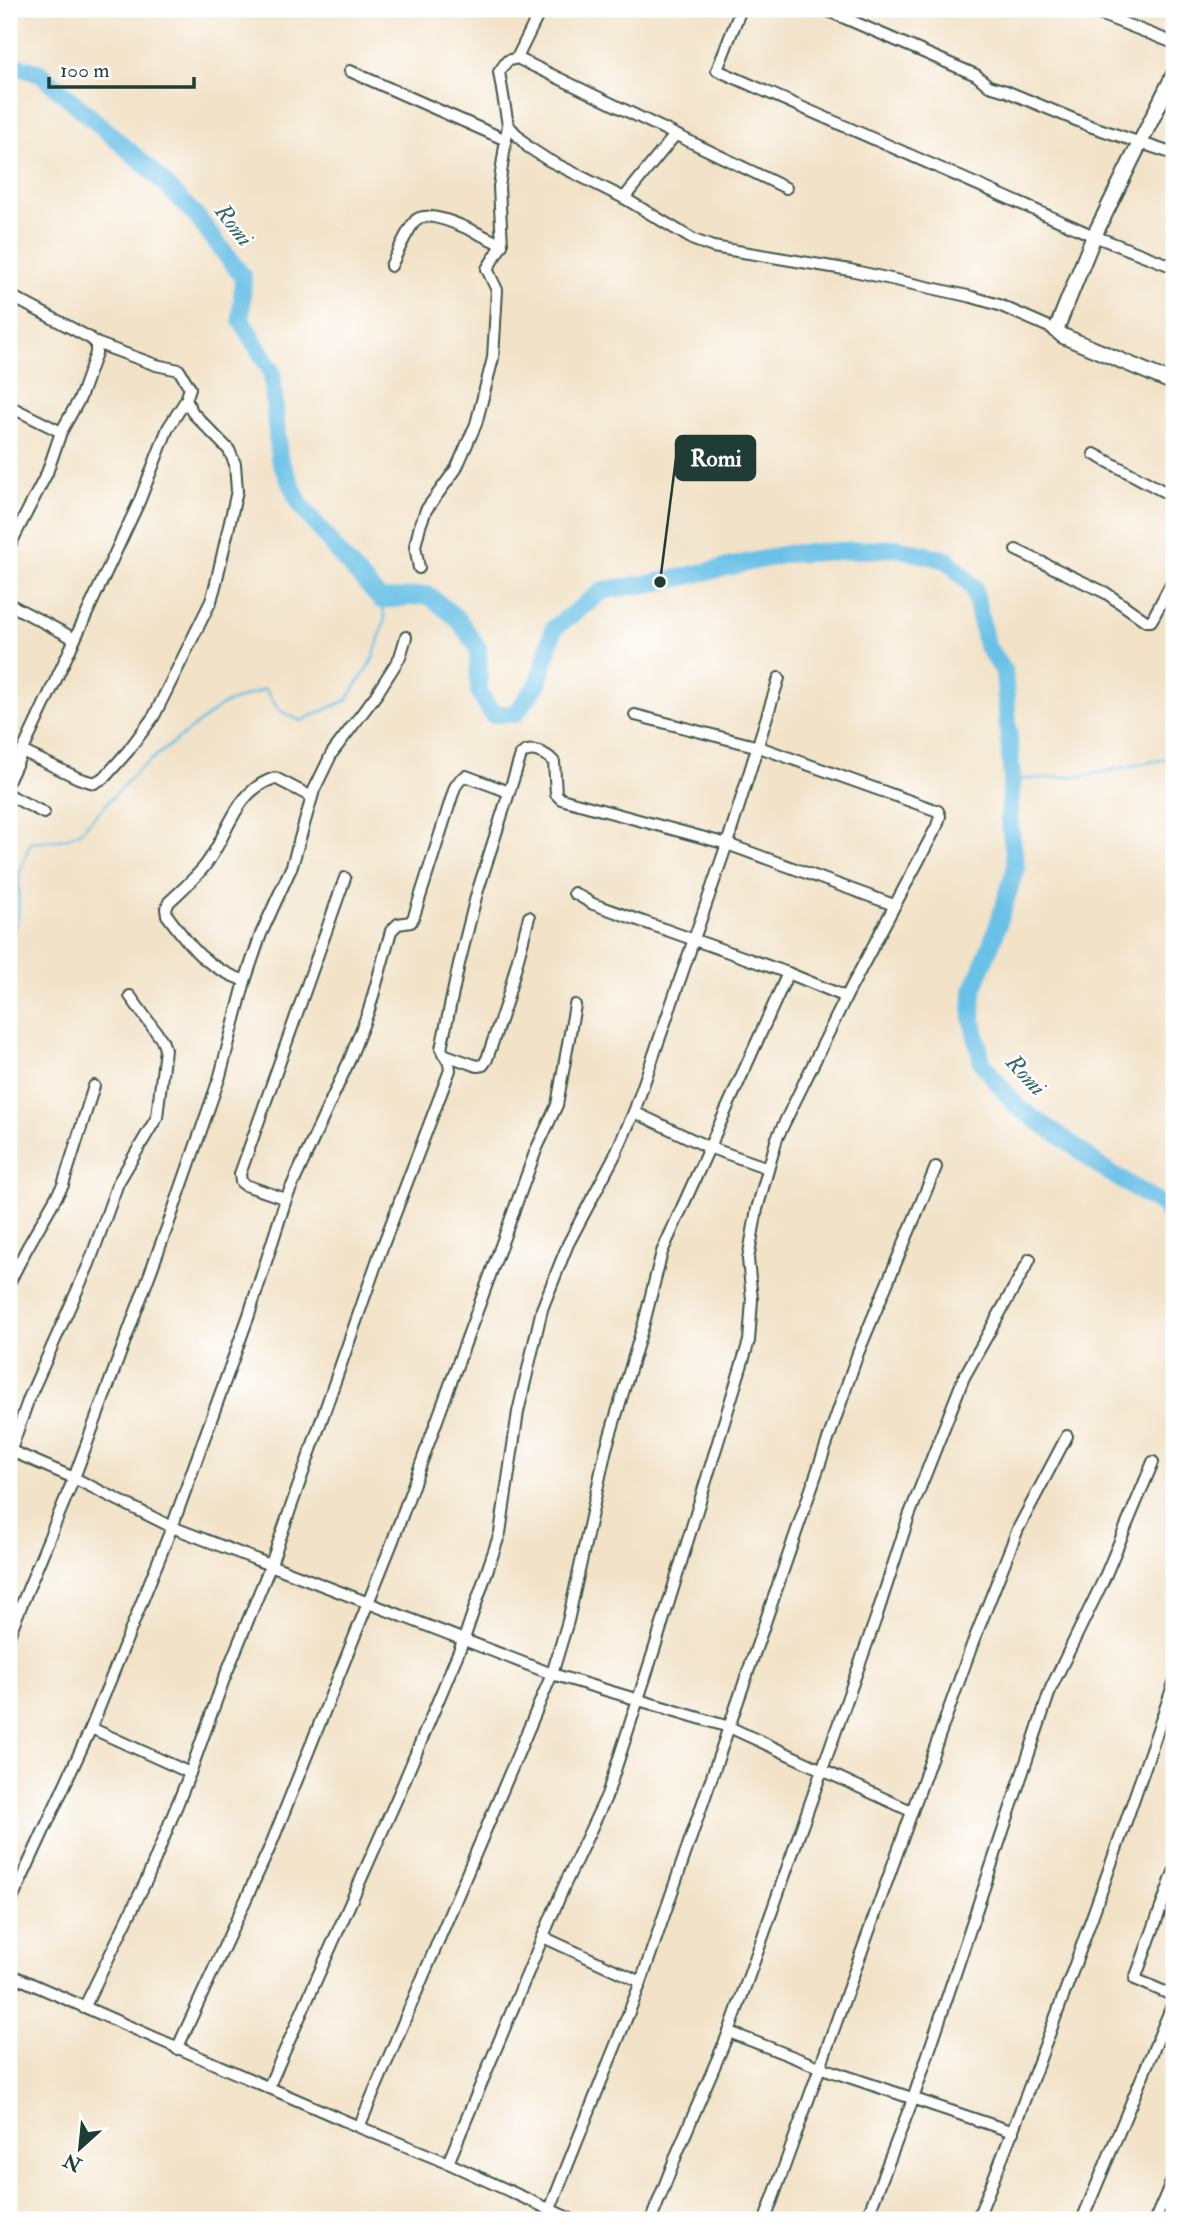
<svg xmlns="http://www.w3.org/2000/svg" width="1183" height="2229" viewBox="0 0 1183 2229" font-family="'IM FELL Double Pica',serif">
<style>
.lines{fill:none;stroke-linecap:round;stroke-linejoin:round}
.stream{stroke:#6ac1e7;stroke-width:2.5}
.river{stroke:#6ac1e7;stroke-width:18}
.street-casing{stroke:#3f564a;stroke-width:14}
.secondary-casing{stroke:#3f564a;stroke-width:18}
.street{stroke:#fff;stroke-width:10}
.secondary{stroke:#fff;stroke-width:14}
.labels{text-anchor:middle;dominant-baseline:central;stroke-width:5;stroke-linejoin:round;paint-order:stroke}
.water-label{font-size:23px;font-style:italic;fill:#36656a;stroke:#fff}
.leader{fill:none;stroke:#1f3d34;stroke-width:2.5}
.callout-dot{fill:#1f3d34;stroke:#fff;stroke-width:2.5}
.callout{fill:#1f3d34;stroke:#1f3d34;stroke-width:2.5}
.callout-label{font-size:23px;text-anchor:middle;font-weight:bold;fill:#fff}
</style>
<rect width="100%" height="100%" fill="#fff"/>
<filter id="ink" filterUnits="userSpaceOnUse"><feTurbulence type="fractalNoise" baseFrequency=".0143" numOctaves="2"/><feDisplacementMap in="SourceGraphic" scale="14" xChannelSelector="R" yChannelSelector="G"/><feConvolveMatrix kernelMatrix="1 2 1 2 8 2 1 2 1" color-interpolation-filters="sRGB"/></filter>
<filter id="wash" filterUnits="userSpaceOnUse"><feTurbulence type="fractalNoise" baseFrequency=".00686" numOctaves="4" result="noise"/><feDisplacementMap in="SourceGraphic" scale="28" xChannelSelector="R" yChannelSelector="G"/><feGaussianBlur stdDeviation="1.57" result="paint"/><feColorMatrix in="noise" values="0 0 0 0 0 0 0 0 0 0 0 0 0 0 0 0 0 1.4 0 .05"/><feComposite in="paint" operator="in"/></filter>
<g filter="url(#wash)">
<rect width="100%" height="100%" fill="#f2e2c7"/>
<g class="lines">
<g class="stream">
<polyline points="1012,780 1084,776 1174,757"/>
<polyline points="9,936 18,919 19,874 30,843 66,839 81,831 138,770 222,705 265,689 279,710 301,721 347,700 373,659 385,619 381,600"/>
</g>
<polyline class="river" points="9,64 40,73 150,169 197,217 243,277 241,320 272,372 279,458 300,504 340,555 381,600 428,595 458,619 478,648 479,691 492,714 515,714 538,684 554,628 604,590 660,582 786,554 897,548 947,560 974,588 986,645 1004,671 1012,780 1009,818 1016,867 995,934 973,990 972,1018 982,1063 1017,1107 1065,1139 1102,1168 1164,1206 1174,1220"/>
</g>
</g>
<g filter="url(#ink)">
<g class="lines">
<g class="street-casing">
<g id="street">
<polyline points="741,9 717,70 1094,236 1174,267"/>
<polyline points="824,9 976,75 989,86 1006,91 1090,126 1174,154"/>
<polyline points="1087,9 1174,43"/>
<polyline points="517,58 786,188"/>
<polyline points="350,71 506,140"/>
<polyline points="508,125 528,147 548,160 624,198 694,240 713,247 850,270 972,297 999,305 1056,330"/>
<polyline points="624,198 675,135"/>
<path d="M391 266C398 252 405 234 415 221 428 205 485 237 502 245"/>
<polyline points="9,295 90,338 96,343 156,365 179,370 190,388 186,400 168,428 139,502 9,780"/>
<polyline points="9,406 61,432"/>
<polyline points="1094,454 1174,497"/>
<polyline points="9,547 47,473 61,432 80,398 96,353 96,343"/>
<polyline points="1016,550 1106,593 1146,621 1151,621 1154,616 1174,578"/>
<polyline points="419,568 415,546 420,526 426,510 456,469 476,424 493,358 497,290 487,269 502,245 499,187 508,125 499,72 507,61 517,58 541,9"/>
<polyline points="9,604 75,639"/>
<polyline points="24,752 78,778 94,783 105,777 128,751 154,716 211,601 216,583 237,491 235,464 229,450 193,413 186,400"/>
<polyline points="9,795 44,813"/>
<polyline points="574,893 593,904 788,973 846,997"/>
<path d="M245 981C204 966 192 949 167 915L166 909 169 902C181 891 194 879 204 867 229 836 233 791 275 778L312 797"/>
<polyline points="443,1054 477,1066 483,1065 487,1059 507,1000 529,917"/>
<polyline points="634,1112 708,1147 768,1168"/>
<polyline points="286,1199 245,1185 241,1182 240,1174 345,878"/>
<polyline points="9,1283 27,1248 63,1185 94,1086"/>
<polyline points="9,1450 74,1478 172,1527 552,1674 729,1727 911,1811"/>
<polyline points="9,1455 29,1398 89,1264 118,1183 157,1117 165,1049 162,1040 130,996"/>
<polyline points="9,1635 74,1478 168,1225 220,1076 245,981 261,934 292,866 314,790 332,753 376,695 400,657 406,637"/>
<polyline points="91,1728 190,1773"/>
<polyline points="1174,1872 1135,1979 1174,1996"/>
<polyline points="9,1906 91,1728 172,1527 249,1315 286,1199 349,1061 369,1010 391,931 398,924 411,922 414,916 455,787 460,780 466,776 509,792"/>
<polyline points="543,1937 641,1982"/>
<polyline points="9,1974 359,2127 448,2163 573,2220"/>
<path d="M84 2008 147 1879 190 1773 224 1679 271 1564 380 1253 450 1070 449 1063 441 1049 459 964 477 893 521 755C530 745 547 754 554 762L556 794 561 799 727 844 894 905"/>
<polyline points="729,2032 819,2067 1013,2132"/>
<polyline points="177,2049 270,1847 392,1543 536,1150 557,1105 575,1005"/>
<polyline points="269,2086 398,1796 464,1639 500,1533 518,1412 542,1309 568,1244 615,1155 634,1112 727,844 779,678"/>
<polyline points="359,2127 552,1674 568,1621 606,1449 644,1323 662,1252 788,973"/>
<polyline points="448,2163 565,1884 607,1795 655,1647 749,1341 752,1300 748,1259 757,1209 777,1138 846,997 937,826 940,816 938,811 759,747 635,715"/>
<polyline points="550,2209 641,1982 858,1353 936,1167"/>
<polyline points="651,2220 678,2151 729,2032 876,1618 909,1516 964,1377 1030,1259"/>
<polyline points="765,2220 972,1645 1018,1529 1067,1436"/>
<polyline points="866,2220 913,2099 1051,1688 1104,1579 1153,1462"/>
<path d="M977 2220C1049 2043 1112 1863 1174 1683"/>
<polyline points="1082,2220 1174,2001"/>
<polyline points="1155,2220 1174,2176"/>
</g>
</g>
<g class="secondary-casing">
<polyline id="secondary" points="1174,74 1094,236 1056,330 1063,336 1174,383"/>
</g>
<use href="#street" class="street"/>
<use href="#secondary" class="secondary"/>
</g>
</g>
<g class="labels">
<g class="water-label">
<text transform="translate(234 225) rotate(52)">Romi</text>
<text transform="translate(1026 1075) rotate(47)">Romi</text>
</g>
</g>
<path class="leader" d="M660 582L676 458"/>
<circle class="callout-dot" cx="660" cy="582" r="7"/>
<rect class="callout" x="676" y="436" width="79" height="44" rx="7"/>
<g class="callout-label">
<text x="716" y="466">Romi</text>
</g>
<rect width="1183" height="2229" fill="none" stroke="#fff" stroke-width="35"/>
<g transform="translate(80 2148) rotate(207)" stroke="#ffffff" stroke-width="5" paint-order="stroke">
<path d="M0-5L12 26L0 18L-12 26Z" fill="#1f3d34"/>
<text y="-10" font-size="19" font-weight="bold" text-anchor="middle" fill="#1f3d34">N</text>
</g>
<path d="M49 77v10h145v-10" fill="none" stroke="#1f3d34" stroke-width="3.5"/>
<text x="60" y="77" font-size="21" fill="#1f3d34" stroke="#ffffff" stroke-width="5" paint-order="stroke">100 m</text>
</svg>
